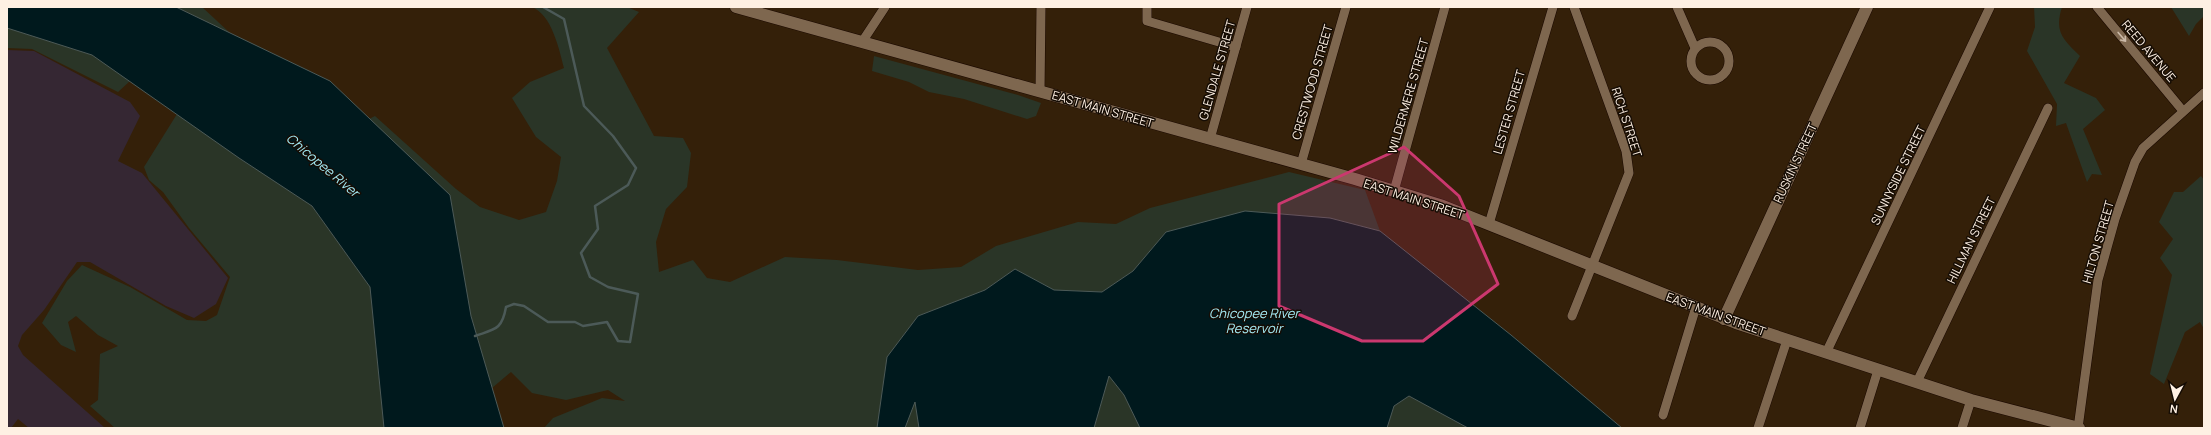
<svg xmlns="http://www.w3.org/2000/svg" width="2211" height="435" viewBox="0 0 2211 435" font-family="Manrope,sans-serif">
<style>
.industrial{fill:#352733}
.green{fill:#2a3527}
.water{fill:#00191d;stroke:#4c5a58}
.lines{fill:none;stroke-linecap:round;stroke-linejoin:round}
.stream{stroke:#4c5a58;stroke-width:2.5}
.street-casing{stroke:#1b0900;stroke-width:10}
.secondary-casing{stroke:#1b0900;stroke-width:13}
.street{stroke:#7e674f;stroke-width:9}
.secondary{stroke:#7e674f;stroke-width:12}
.oneway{stroke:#cbb9a8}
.marked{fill:#cb386f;fill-opacity:0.2;stroke:#cb386f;stroke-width:3;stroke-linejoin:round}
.labels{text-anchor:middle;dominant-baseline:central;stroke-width:3;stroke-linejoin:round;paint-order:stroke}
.street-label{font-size:12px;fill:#fef0e3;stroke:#150c04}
.water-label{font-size:13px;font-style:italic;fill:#a3eaf4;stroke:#150c04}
</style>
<rect width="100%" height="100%" fill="#342009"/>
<polygon class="industrial" points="7,50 34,51 130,102 140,116 118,161 142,173 228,278 216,304 194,318 166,306 90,262 77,262 44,310 22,335 18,346 23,355 105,428 29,428 18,419 11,428 7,428"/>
<g class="green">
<polygon points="176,7 202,7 230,33"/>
<path d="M532 7H627L639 12 607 48 654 136 683 138 691 153 687 187 666 209 656 242 659 272 693 260 707 278 730 282 785 257 837 260 918 270 961 267 996 246 1078 222 1116 224 1150 208 1289 172 1365 190 1380 231 1330 218 1166 232 1133 271 1102 292 1054 291 1015 269 985 290 918 316 887 357 877 428H544L553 418 602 398 625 401 608 390 566 400 532 393 511 372 492 388 471 316 369 119 375 116 456 189 480 207 519 220 546 212 557 181 561 157 536 137 512 98 530 82 564 68C559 49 552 15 532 7Z"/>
<path d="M2034 7H2062C2054 32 2063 39 2080 56L2064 83 2096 98 2105 110 2083 129 2102 175 2092 174 2087 182 2066 123 2056 126 2057 104 2027 51 2035 27Z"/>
<polygon points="2171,7 2204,7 2204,16 2196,24 2189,36"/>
<polygon points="7,28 92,55 130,81 118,92 32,49 7,48"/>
<polygon points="874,56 1018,95 1041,103 1036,116 1027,119 964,99 929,92 909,82 872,71"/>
<polygon points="177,114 312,206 370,287 384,428 115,428 90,406 98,400 100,354 118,346 98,335 76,316 68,322 76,352 61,345 42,323 67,281 82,265 130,287 187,320 206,321 217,315 230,277 189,228 163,192 149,180 144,167"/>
<polygon points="2201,176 2204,180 2204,329 2200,322 2185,332 2164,384 2150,374 2172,275 2160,258 2173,239 2159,222 2174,192 2183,192"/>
<polygon points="1109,376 1124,395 1140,428 1094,428"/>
<polygon points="1409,396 1468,428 1387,428 1394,406"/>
<polygon points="915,401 919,428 905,428"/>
</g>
<g class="water">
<polygon points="7,7 176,7 330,81 450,195 471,316 504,428 384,428 370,287 312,206 239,158 92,55 7,28"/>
<polygon points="1245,211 1330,218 1380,231 1511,335 1622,428 1468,428 1409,396 1394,406 1387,428 1140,428 1124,395 1109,376 1094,428 919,428 915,402 905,428 877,428 887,357 918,316 985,290 1015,269 1054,290 1102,292 1133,271 1166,232"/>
</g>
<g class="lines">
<path class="stream" d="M475 336C495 329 502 330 506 307L514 304 524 306 548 322H575L583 326 607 322 618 341 630 342 638 294 608 287 590 277 581 253 598 229 595 206 628 185 636 168 613 136 584 106 564 19 543 7"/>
<g class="street-casing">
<g id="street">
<polyline points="1147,7 1147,21 1236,47"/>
<polyline points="1677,7 1695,48"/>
<polyline points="2097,7 2183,111"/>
<polyline points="862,42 885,7"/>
<circle cx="1710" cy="61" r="19"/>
<polyline points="1040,92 1041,7"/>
<polyline points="1210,139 1247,7"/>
<polyline points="1301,164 1346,7"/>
<polyline points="1394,191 1445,7"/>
<polyline points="1489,224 1553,7"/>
<polyline points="1572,316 1629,173 1626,151 1574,7"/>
<polyline points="1826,353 1990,7"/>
<polyline points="1917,382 2048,108"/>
<polyline points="1663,415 1696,307"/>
<polyline points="1758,428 1787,340"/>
<polyline points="1860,428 1878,370"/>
<polyline points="1962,428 1971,400"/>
<polyline points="2078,428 2098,280 2115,219 2135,162 2143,148 2204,93"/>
</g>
</g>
<g class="secondary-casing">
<g id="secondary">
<polyline points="736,7 1355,179 1443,206 1736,323 1971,400 2079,428"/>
<polyline points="1724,319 1867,7"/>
</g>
</g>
<use href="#street" class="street"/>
<use href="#secondary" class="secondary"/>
</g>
<defs><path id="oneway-shaft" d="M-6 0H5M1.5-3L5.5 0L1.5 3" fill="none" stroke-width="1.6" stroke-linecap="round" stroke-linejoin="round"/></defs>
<use class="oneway" href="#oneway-shaft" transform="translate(2122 37) rotate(50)"/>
<path class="marked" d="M1404 147 1459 196 1498 284 1423 341H1362L1279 306V204Z"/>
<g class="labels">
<g class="street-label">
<text transform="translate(2149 51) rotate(50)">REED AVENUE</text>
<text transform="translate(1217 70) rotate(-74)">GLENDALE STREET</text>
<text transform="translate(1312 82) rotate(-74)">CRESTWOOD STREET</text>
<text transform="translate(1408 96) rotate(-74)">WILDERMERE STREET</text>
<text transform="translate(1103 109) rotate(16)">EAST MAIN STREET</text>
<text transform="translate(1509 112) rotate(-74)">LESTER STREET</text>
<text transform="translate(1627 122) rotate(72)">RICH STREET</text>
<text transform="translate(1795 163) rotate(-65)">RUSKIN STREET</text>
<text transform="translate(1898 175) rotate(-64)">SUNNYSIDE STREET</text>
<text transform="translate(1414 199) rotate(18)">EAST MAIN STREET</text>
<text transform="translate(1971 240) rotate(-64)">HILLMAN STREET</text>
<text transform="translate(2098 242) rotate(-74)">HILTON STREET</text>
<text transform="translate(1716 314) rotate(20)">EAST MAIN STREET</text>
</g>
<g class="water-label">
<text transform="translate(323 165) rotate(40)">Chicopee River</text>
<text x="1254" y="313">Chicopee River<tspan x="1254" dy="15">Reservoir</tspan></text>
</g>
</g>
<rect width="2211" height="435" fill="none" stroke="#fef0e3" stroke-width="16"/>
<g transform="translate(2175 399) rotate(187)" stroke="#150c04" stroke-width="3" paint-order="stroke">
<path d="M0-3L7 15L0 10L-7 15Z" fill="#fef0e3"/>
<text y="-6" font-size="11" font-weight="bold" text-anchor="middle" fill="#fef0e3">N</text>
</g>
</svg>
